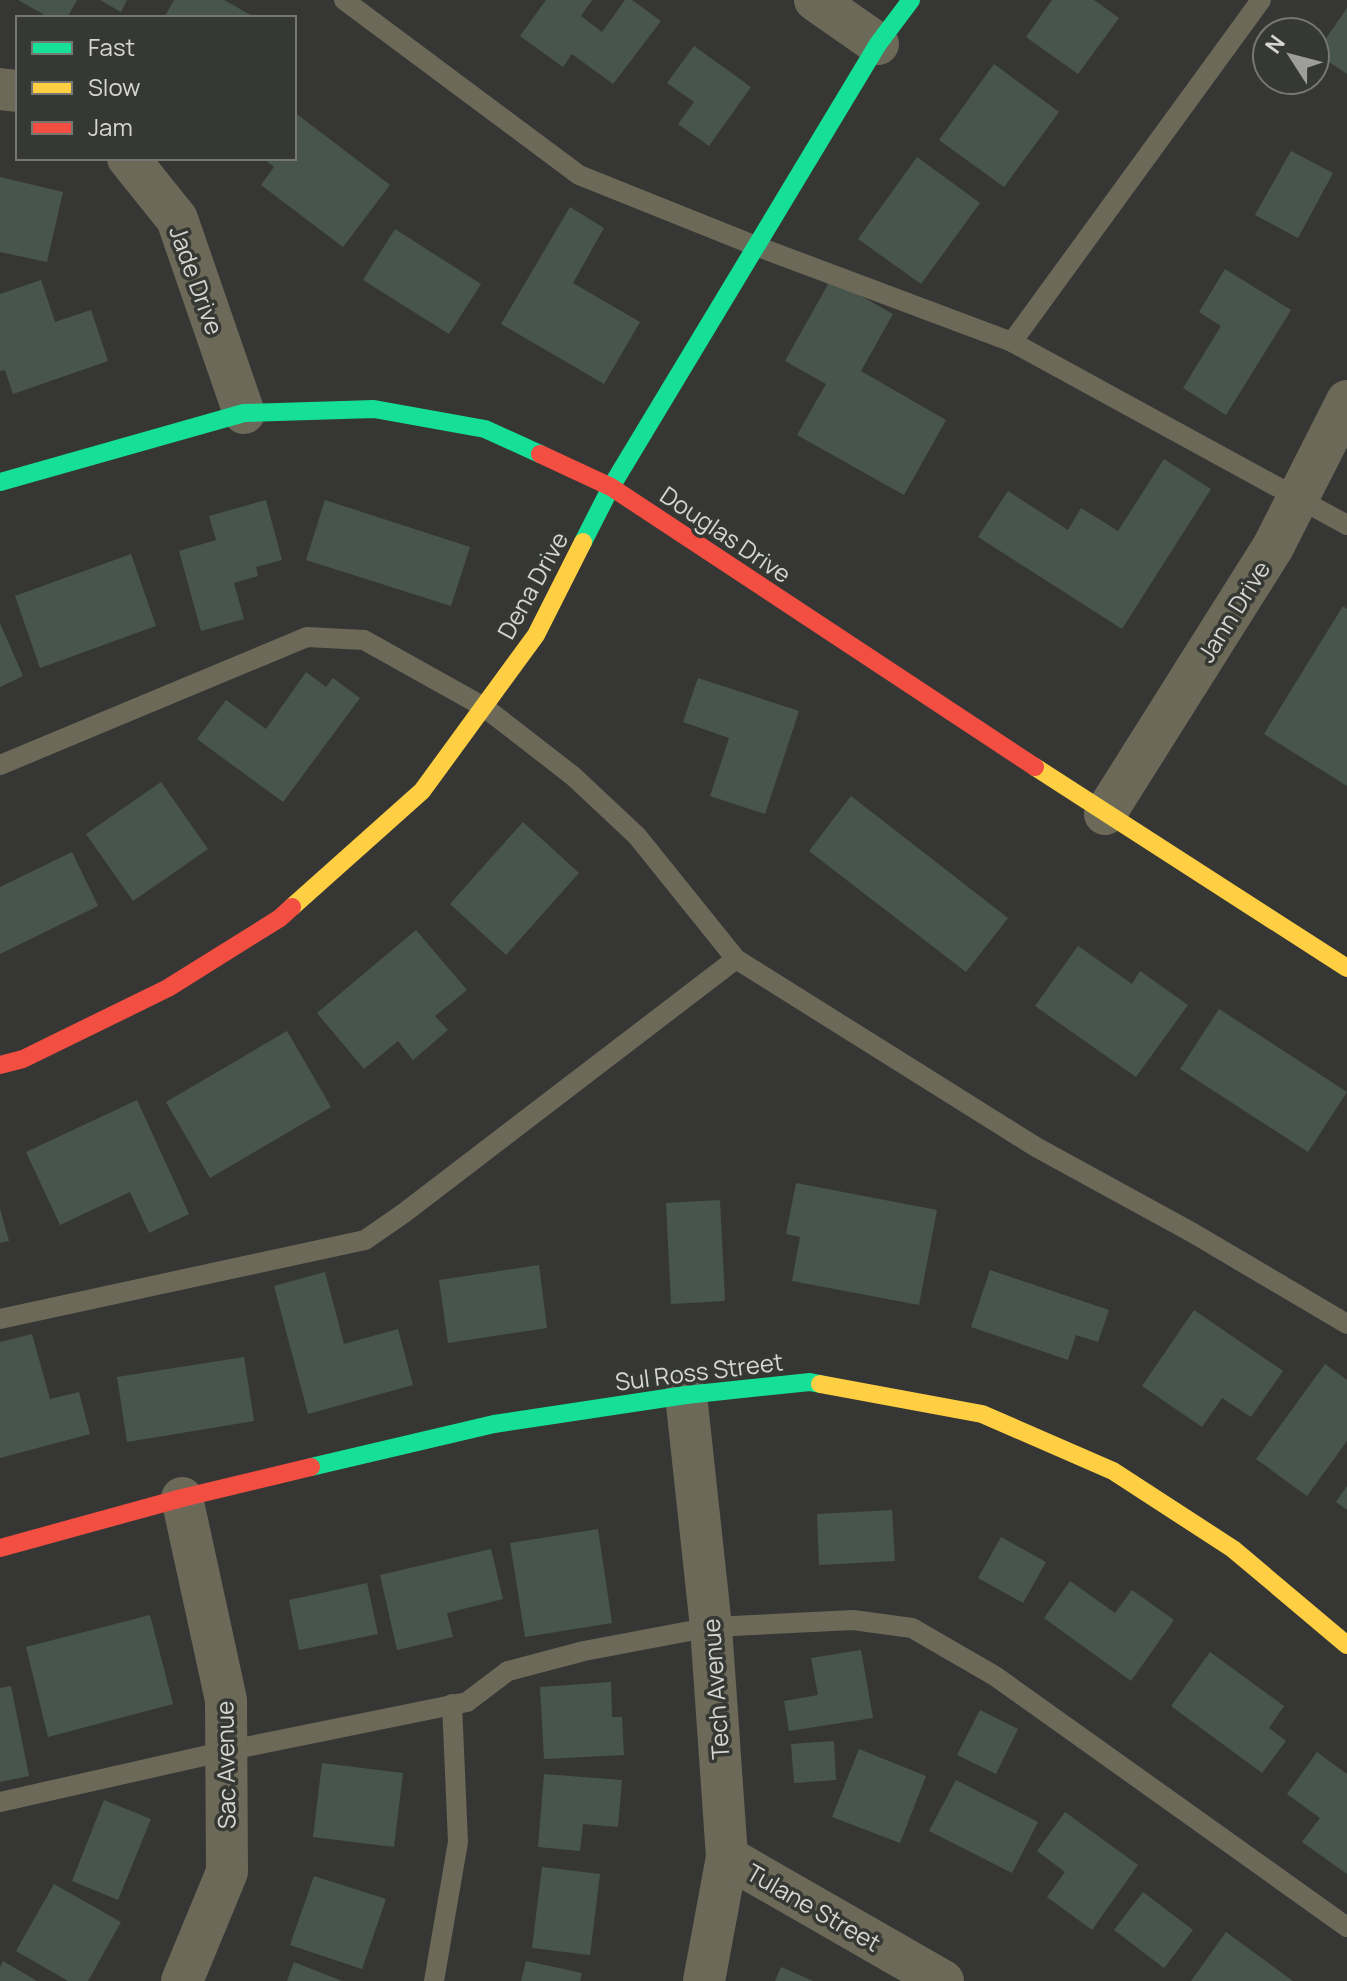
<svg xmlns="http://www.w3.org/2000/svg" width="1347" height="1981" viewBox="0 0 1347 1981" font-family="Manrope,sans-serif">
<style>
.building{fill:#48554c}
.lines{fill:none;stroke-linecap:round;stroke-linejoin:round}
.lane{stroke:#6c6959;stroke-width:20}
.street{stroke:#6c6959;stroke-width:42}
.fast{stroke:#16e098;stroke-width:18}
.slow{stroke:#ffcf43;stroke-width:18}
.jam{stroke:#f24e42;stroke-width:18}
.labels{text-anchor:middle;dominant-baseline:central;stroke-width:7;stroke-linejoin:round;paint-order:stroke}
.street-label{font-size:24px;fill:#d5d6d3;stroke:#363833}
</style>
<rect width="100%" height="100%" fill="#363734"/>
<g class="building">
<polygon points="18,0 77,0 67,18 50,18"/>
<polygon points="100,0 127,0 121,12"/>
<polygon points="174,0 224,0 256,18 164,18"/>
<polygon points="546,0 592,0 581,16 602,32 625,0 632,0 661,21 613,84 572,54 563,67 520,36"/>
<polygon points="1052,0 1094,0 1119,18 1078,74 1026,37"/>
<polygon points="1347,8 1347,74 1316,53"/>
<polygon points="694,46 751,87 709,146 678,124 694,102 667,83"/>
<polygon points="994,64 1059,112 1004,187 939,140"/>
<polygon points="294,112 390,185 343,247 261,185 274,167 263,158 294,158"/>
<polygon points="1291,151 1333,173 1298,238 1255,215"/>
<polygon points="917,157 980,203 921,284 858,239"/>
<polygon points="0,177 63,192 47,262 0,252"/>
<polygon points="570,207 604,228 573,283 640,322 604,384 501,324"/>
<polygon points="395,229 481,284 449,334 363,280"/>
<polygon points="1225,269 1291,310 1226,415 1183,388 1221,326 1199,312"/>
<polygon points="831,279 893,314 861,371 946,420 904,495 797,435 826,384 785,361"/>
<polygon points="41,280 55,322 91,310 108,361 13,394 5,370 0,371 0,294"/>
<polygon points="1164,459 1211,489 1122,629 978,537 1008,491 1068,530 1081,508 1118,531"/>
<polygon points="266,500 282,560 256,567 258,576 234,583 244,619 201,631 179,551 216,540 209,516"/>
<polygon points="325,500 470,547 451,606 306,560"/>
<polygon points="131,554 156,626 40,668 15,596"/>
<polygon points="1343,606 1347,609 1347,786 1264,734"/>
<polygon points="0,623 23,676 0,687"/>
<polygon points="306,672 326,687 333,678 360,698 283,802 197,739 226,700 266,729"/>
<polygon points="698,678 799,711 765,814 710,796 729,738 683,722"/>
<polygon points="161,782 208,849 133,901 86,834"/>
<polygon points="851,796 1008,918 966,972 809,851"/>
<polygon points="523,822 579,873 506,955 450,904"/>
<polygon points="72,852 98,906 0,954 0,887"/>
<polygon points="416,930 467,990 435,1016 448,1030 413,1060 398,1041 364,1069 317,1013"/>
<polygon points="1078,946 1132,984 1140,971 1188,1005 1136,1077 1035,1006"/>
<polygon points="1219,1009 1347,1092 1308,1152 1180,1069"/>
<polygon points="287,1031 331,1107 210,1178 166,1102"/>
<polygon points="137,1100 189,1214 149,1233 130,1192 60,1225 26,1152"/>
<polygon points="796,1183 937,1210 919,1305 792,1281 800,1237 786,1234"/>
<polygon points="720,1200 725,1301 671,1304 666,1203"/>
<polygon points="0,1209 9,1241 0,1243"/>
<polygon points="539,1265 547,1328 448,1343 439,1280"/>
<polygon points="990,1270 1109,1310 1098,1342 1076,1335 1068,1360 971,1327"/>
<polygon points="325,1272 344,1344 398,1329 413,1385 308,1414 274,1286"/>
<polygon points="1194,1310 1283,1371 1251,1417 1222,1398 1202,1427 1142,1386"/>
<polygon points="32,1334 50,1399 79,1392 90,1434 0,1458 0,1342"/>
<polygon points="244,1357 254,1421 127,1442 117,1377"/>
<polygon points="1325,1364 1347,1380 1347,1441 1307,1496 1256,1459"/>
<polygon points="1347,1486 1347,1510 1336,1502"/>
<polygon points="892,1510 895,1561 819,1565 817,1514"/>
<polygon points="598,1529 612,1623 525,1637 510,1543"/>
<polygon points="1001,1537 1046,1562 1023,1603 978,1578"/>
<polygon points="491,1549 503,1599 447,1613 453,1637 397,1650 380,1575"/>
<polygon points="1070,1581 1115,1613 1132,1590 1174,1620 1131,1681 1044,1618"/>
<polygon points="367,1583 378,1634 299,1650 289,1600"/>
<polygon points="150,1615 173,1704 48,1737 26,1647"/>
<polygon points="861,1650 873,1718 789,1731 784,1701 818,1695 811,1658"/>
<polygon points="1210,1652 1284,1706 1269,1728 1286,1741 1262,1773 1171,1706"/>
<polygon points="611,1682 612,1717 622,1717 624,1755 544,1759 540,1687"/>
<polygon points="11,1686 29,1776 0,1782 0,1688"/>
<polygon points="980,1710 1018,1729 996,1774 957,1755"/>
<polygon points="834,1741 836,1780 794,1783 791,1744"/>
<polygon points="859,1749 926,1776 900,1843 832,1817"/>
<polygon points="1317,1752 1347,1774 1347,1874 1302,1842 1320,1818 1287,1794"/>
<polygon points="322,1763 403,1773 394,1847 313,1837"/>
<polygon points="544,1774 622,1780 618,1827 583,1824 580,1851 538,1847"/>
<polygon points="956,1780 1038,1822 1012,1873 929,1831"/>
<polygon points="104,1800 151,1819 118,1900 72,1881"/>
<polygon points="1065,1812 1138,1865 1092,1930 1047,1897 1065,1872 1037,1851"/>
<polygon points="542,1867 600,1874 590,1955 532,1948"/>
<polygon points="314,1876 386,1899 362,1969 290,1945"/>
<polygon points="54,1884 121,1922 88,1981 68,1981 16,1951"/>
<polygon points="1143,1892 1193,1930 1164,1968 1114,1930"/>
<polygon points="1226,1932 1293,1981 1191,1981"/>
<polygon points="3,1961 37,1981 0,1981 0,1967"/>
<polygon points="526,1961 582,1973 580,1981 521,1981"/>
<polygon points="294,1962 342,1981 287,1981"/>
<polygon points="781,1967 813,1981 775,1981"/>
</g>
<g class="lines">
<g class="lane">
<polyline points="344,0 579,175 756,246 1012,342 1347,525"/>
<polyline points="1012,342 1261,0"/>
<polyline points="0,765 307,637 364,640 484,707 573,776 637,836 736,959 1036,1147 1193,1233 1347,1324"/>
<polyline points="0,1319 365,1240 404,1213 736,959"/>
<polyline points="0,1802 226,1751 467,1702 508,1671 584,1651 711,1627 853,1620 912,1628 995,1676 1347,1927"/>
<polyline points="434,1981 458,1842 452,1704"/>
</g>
<g class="street">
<polyline points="815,0 878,44"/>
<polyline points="0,89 18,91"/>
<polyline points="128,158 177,219 244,413"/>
<polyline points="1105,814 1273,547 1347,401"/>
<polyline points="686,1395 711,1627 727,1857 704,1981"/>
<polyline points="182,1498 226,1700 227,1872 182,1981"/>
<polyline points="727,1857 943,1981"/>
</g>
<g class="fast">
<polyline points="0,482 244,413 374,409 485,429 540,454"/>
<polyline points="583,542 611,487 878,44 911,0"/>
<polyline points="311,1467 494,1424 686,1395 810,1382 820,1384"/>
</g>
<g class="slow">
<polyline points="1035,767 1347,968"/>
<polyline points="292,907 422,791 536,635 583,542"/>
<polyline points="820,1384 982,1414 1113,1471 1233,1549 1347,1645"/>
</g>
<g class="jam">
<polyline points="540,454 611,487 1035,767"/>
<polyline points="0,1065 23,1059 168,988 280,918 292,907"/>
<polyline points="0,1548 182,1498 311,1467"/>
</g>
</g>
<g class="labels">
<g class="street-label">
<text transform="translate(197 280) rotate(70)">Jade Drive</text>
<text transform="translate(726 534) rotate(34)">Douglas Drive</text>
<text transform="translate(532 585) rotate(-61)">Dena Drive</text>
<text transform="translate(1233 611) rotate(-58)">Jann Drive</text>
<text transform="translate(699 1371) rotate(-7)">Sul Ross Street</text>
<text transform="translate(715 1689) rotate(-94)">Tech Avenue</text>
<text transform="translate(225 1765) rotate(-91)">Sac Avenue</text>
<text transform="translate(814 1907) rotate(30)">Tulane Street</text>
</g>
</g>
<rect x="16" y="16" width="280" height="144" fill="#363833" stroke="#767773" stroke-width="2"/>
<rect x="32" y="42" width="40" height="12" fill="#16e098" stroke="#767773" stroke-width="2"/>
<text x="88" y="56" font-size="24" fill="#d5d6d3">Fast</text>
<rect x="32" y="82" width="40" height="12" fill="#ffcf43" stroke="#767773" stroke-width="2"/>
<text x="88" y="96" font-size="24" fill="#d5d6d3">Slow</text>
<rect x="32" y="122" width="40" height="12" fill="#f24e42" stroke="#767773" stroke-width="2"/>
<text x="88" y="136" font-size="24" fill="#d5d6d3">Jam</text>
<g transform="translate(1291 56) rotate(306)"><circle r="38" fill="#363833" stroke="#767773" stroke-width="2"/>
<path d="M0-6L14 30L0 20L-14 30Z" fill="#9d9e9b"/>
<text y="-12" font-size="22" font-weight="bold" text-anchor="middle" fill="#d5d6d3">N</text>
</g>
</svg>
